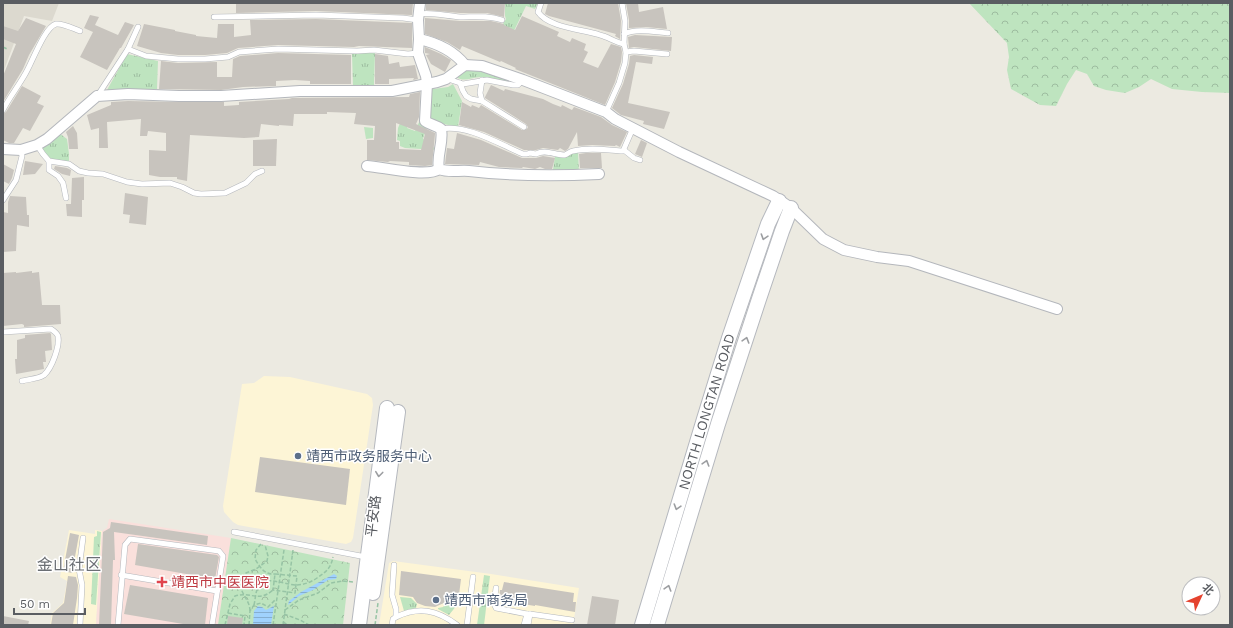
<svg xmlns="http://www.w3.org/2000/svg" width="1233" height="628" viewBox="0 0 1233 628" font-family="'Work Sans','Noto Sans SC',sans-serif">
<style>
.commercial{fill:#fdf5d6}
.education{fill:#dcd9cf}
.medical{fill:#fae0dc}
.grass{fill:url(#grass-tufts)}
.forest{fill:url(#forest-crowns)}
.water{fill:url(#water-rules)}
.building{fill:#c8c4be;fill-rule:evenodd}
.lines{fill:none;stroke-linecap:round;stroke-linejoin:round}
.lane-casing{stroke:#b4b7bc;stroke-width:6}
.street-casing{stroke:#b4b7bc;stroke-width:12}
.secondary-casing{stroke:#b5b8be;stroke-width:16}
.path{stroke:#97c4a5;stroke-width:1.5;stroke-dasharray:4 2;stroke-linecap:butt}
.lane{stroke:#fff;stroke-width:5}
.street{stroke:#fff;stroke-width:10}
.secondary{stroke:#fff;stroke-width:14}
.oneway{stroke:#9c9ea1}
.service-dot{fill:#5c6f8a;stroke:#fff;stroke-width:1.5}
.health-dot{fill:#e0444e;stroke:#fff;stroke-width:1.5}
.labels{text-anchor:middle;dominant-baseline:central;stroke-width:3;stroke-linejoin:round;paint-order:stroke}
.street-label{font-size:14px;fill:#5a5d62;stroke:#fff}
.service-label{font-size:14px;fill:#4e5e75;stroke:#fff;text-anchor:start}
.health-label{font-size:14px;fill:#be3a42;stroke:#fff;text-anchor:start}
.quarter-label{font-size:16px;fill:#6b6f74;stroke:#fff}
</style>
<defs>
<pattern id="grass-tufts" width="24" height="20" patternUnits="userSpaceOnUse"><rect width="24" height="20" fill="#bee4bf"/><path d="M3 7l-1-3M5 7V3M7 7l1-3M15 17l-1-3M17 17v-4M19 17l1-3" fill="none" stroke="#9dbc9f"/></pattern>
<pattern id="forest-crowns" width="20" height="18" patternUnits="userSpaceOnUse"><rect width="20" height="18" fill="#bee4bf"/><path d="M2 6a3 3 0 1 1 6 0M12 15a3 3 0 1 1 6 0" fill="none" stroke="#9dbc9f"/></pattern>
<pattern id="water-rules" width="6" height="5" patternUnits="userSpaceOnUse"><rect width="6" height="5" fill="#a0d2fd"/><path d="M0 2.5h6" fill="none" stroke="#85aed0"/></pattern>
</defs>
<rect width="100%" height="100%" fill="#eceae1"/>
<g class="commercial">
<polygon points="264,376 290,377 367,394 372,398 373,405 353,538 351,542 346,544 238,525 233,522 224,512 223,506 242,384 254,383"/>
<polygon points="69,530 95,534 95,530 102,531 96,625 50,625 52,613 63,603 67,581 60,577"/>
<polygon points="393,561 491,574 579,588 573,625 379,625 389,563"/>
</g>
<polygon class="education" points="3,3 59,3 52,21 24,16 3,73"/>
<polygon class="medical" points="109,519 231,538 218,625 96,625 102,531 107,528"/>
<g class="grass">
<polygon points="505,3 538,3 535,9 526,6 509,41 500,36 504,25 503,24 506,19 505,16"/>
<polygon points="366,52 375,52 374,86 353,86 352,54 357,54"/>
<polygon points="127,54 158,61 157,89 127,90 107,92 107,90"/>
<path d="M464 70C481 70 498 75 514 82 503 83 493 77 482 77 473 76 464 84 455 76Z"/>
<polygon points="453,84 462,101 458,127 434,122 429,119 431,88 433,89 448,87"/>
<polygon points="421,118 427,126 423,139 431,142 432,147 437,148 437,150 405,148 400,146 400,141 397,140 398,128 401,121 408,124 407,128 415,131"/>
<polygon points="364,127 373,128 373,138 366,139"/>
<polygon points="59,133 67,139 69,154 69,162 48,158 42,148"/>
<polygon points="578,151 579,173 553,170 555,156"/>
<polygon points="97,531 101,532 96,605 91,604 94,537 97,536"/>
<polygon points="484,575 490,576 484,625 477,625"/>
<polygon points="400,597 411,598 417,604 416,608 404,611"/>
<polygon points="447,603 457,605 449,615 438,609 438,608 443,607"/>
</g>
<g class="forest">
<polygon points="969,3 1230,3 1230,93 1202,92 1172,89 1151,79 1139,87 1125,93 1106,90 1094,86 1087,74 1076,70 1067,84 1056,106 1040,105 1011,89 1007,70 1009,57 1007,43"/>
<polygon points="231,538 350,563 343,625 218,625"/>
</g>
<g class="water">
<polygon points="334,574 337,576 336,579 328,580 313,590 299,596 288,605 289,601 301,592"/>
<polygon points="258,606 262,607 266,610 274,606 271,625 253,625 254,611"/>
</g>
<g class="building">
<polygon points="236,3 413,3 412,15 316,11 236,13"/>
<polygon points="426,3 505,3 504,17 487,13 460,13 426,10"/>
<polygon points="548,3 618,3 621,21 620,39 615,36 616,34 549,16 545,14"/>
<polygon points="626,3 638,3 639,12 663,7 667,29 646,27 629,28 629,20"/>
<polygon points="90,15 99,17 95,25 118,35 125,22 134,25 121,48 120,48 107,70 80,57 93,32 84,28"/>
<polygon points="522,16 559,32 557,36 570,42 572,38 586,44 584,50 588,52 583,62 598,68 611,44 621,47 622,52 621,62 615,82 605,105 515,69 516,68 501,61 500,62 462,46 460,50 447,42 425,34 425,18 460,21 491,21 504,24 504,25 515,30"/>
<polygon points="26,18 46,26 29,55 23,69 3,102 3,76 16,44 3,39 3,26 18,31"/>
<polygon points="316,19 412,23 412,48 359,46 354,47 278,45 238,48 227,53 205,55 178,55 161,53 137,46 144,24 175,30 175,31 196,35 196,36 217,38 218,24 234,24 234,37 251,35 250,20"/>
<polygon points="635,35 672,37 671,51 634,47 629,48 628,37"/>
<polygon points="425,47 441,54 451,60 445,72 431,64 426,55 430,54 425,53"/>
<polygon points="278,53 351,55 351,84 310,84 310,81 295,80 276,81 276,86 243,87 221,90 159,89 161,61 178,63 217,62 217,77 232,77 233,59 240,56"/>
<polygon points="375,54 388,56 389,64 399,62 400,67 415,65 418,79 413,80 414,78 389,79 389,84 375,84"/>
<polygon points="634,55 653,57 652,64 636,62 628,103 670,112 664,129 643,124 644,121 621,115 612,108 623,84 629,64 630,56"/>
<polygon points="491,85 504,91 505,89 543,99 553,104 561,107 562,105 572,110 574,107 601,117 612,125 627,132 620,147 616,145 615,146 592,145 578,146 577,132 568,149 565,151 560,148 558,150 543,148 536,150 524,150 484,132 459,125 462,102 471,107 472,105 479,108 481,105 522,130 527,129 528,127 526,124 485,98 485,97"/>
<polygon points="22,86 41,96 37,103 44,106 30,131 23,128 14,143 9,143 3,140 3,114 6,112"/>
<path d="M420 92 419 117 416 124 435 133V134L432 165 425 166 409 165V162L390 161 388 162 367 160V140H374L375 126 354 124 356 113 327 112V114H294L293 126 279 125V126L261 124 259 137 244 138 190 135 187 181 177 179V177H160L149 175V150L166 151V133L148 131 147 136H140L141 119 107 122 108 148H99V128L91 130 87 115 111 105V102L128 101 179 102H224V106L239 105V102L289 99 292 98 409 97 410 94ZM396 123 425 134 421 150 399 149V142H396Z"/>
<polygon points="73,126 77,133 78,149 69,149 68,137 66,132"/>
<polygon points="457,133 481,140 522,158 536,158 543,156 555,158 552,169 545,169 540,167 535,169 523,167 522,168 499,167 480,162 479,165 445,164 447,148 454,149"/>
<polygon points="277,139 276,166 253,166 253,140"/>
<polygon points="641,140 647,143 642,157 635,154"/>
<polygon points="586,153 601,153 602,168 580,168 579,154"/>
<polygon points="25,161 43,164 35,174 23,175"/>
<polygon points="3,164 14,170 12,178 9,184 3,181"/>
<polygon points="55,166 67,168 71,170 70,176 62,174 54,169"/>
<polygon points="84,177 84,200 82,200 82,217 67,216 66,204 71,204 72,178"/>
<polygon points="125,193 148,197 146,225 129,223 130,215 123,214"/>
<polygon points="10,196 26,197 27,215 29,215 29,227 17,225 16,251 3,252 3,212 8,213 8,202"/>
<polygon points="32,271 32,273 39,272 42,305 60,305 61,324 24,327 24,325 22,324 3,326 3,273 16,272 16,273"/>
<polygon points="50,333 51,334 52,350 45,351 46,362 43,362 44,369 16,374 15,359 17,359 17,340 25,338 25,335"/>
<polygon points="260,457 350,469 346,505 255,492"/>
<polygon points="111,522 208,536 207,545 114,532 115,560 113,560 111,625 99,625 103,532 110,528"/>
<polygon points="70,533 79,535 72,573 63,571"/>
<polygon points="138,544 217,555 219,557 215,579 135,565"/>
<polygon points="401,571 461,579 458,603 446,602 435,607 425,606 417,603 413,597 399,595"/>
<polygon points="68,576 76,577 78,585 77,598 73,625 51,625 53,613 64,603"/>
<polygon points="504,582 574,593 573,602 576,602 575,612 535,605 535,606 499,600 500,590 502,590"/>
<polygon points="130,585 208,598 205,625 189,625 124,614"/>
<polygon points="592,596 619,600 615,625 587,625"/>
<polygon points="3,616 29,621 28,625 3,625"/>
<polygon points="228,616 243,618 242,625 227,625"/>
</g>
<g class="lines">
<g class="lane-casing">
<g id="lane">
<path d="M541 3 538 12C549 28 582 29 600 35 608 37 615 42 624 44"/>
<path d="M419 14C433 12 446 16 460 17 474 17 488 15 502 20"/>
<polyline points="214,17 316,15 403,18 418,20"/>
<path d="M624 34C636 28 655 32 668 33"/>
<polyline points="128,49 146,56 178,59 205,59 228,57 239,52 278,49 357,51 374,50 408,54 418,53"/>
<polyline points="626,52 634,51 667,54"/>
<polyline points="448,79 463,84 487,80 513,85 518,85 523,80"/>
<polyline points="460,83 463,91 466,96 471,99 482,101 524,127"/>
<polyline points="98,95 128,49 138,27"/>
<polyline points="482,101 480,93 482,80"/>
<path d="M3 110C9 98 17 88 24 76 31 66 44 27 56 24 63 23 74 29 80 31"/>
<polyline points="606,112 619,83 625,63 626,52 624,44 625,21 622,3"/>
<path d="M441 129C467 124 499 144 523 154H527L530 153 536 154C545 149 555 155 565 155 568 154 570 151 573 151 590 147 607 150 623 151L633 128"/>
<polyline points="37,145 43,154 49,161 69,164 79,171 88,173 103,174 127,182 142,184 170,183 182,187 194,193 201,194 225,193 246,183 255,174 262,171"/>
<polyline points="624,150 634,158 640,160"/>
<polyline points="49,161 49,170 58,176 63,183 66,198"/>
<polyline points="3,200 16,180 22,156 21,150"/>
<path d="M3 332 51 329C54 331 57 333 58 336 60 346 52 368 44 375 38 379 29 379 22 381"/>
<polyline points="234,532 366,557"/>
<polyline points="394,565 392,595 396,609 396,617"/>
<polyline points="121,575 217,591"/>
<polyline points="496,588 494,604 496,608 527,614"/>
<polyline points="530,614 572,620"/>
<polyline points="80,625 82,585 79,569 83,538"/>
<polyline points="118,625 125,545 130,539 219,551 223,556 212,625"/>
<path d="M392 625 393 619 396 617C419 606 437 610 457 625"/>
<polyline points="467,625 473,577"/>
<polyline points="524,625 527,614 530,614 528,625"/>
</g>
</g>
<g class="street-casing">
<g id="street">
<path d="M420 3 418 20 419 39 418 53 426 76 427 83 425 121C430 125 436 125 441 129 444 142 436 156 439 169 449 173 459 170 469 171 512 176 556 176 599 174"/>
<path d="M419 39C437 43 453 50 465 65"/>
<polyline points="3,149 21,150 37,145 47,139 97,96 128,94 179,96 221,96 300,91 392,91 437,82 446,79 465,65 482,66 523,80 606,112 615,119 679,152 773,196 791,208 823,239 844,250 877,257 909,261 1057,309"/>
<path d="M367 166C383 167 427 178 439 169"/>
</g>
</g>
<g class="secondary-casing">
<g id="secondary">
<polyline points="373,593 398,412"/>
<polyline points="359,625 387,408"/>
<path id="s1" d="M642 625 704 419 729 338 768 224 779 201"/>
<polyline points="657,625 718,424 759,299 782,231 791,208"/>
</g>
</g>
<g class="path">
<polyline points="3,47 7,49"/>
<path d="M261 544 256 550 255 559C260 567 264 575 275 574"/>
<polygon points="275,574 297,576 295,593 273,590"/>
<path d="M254 605C256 597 255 587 263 582 270 578 288 585 296 585 304 585 311 582 317 578 326 572 331 568 333 557"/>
<polyline points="285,610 299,600 318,593 331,583 342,581 354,582"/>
<path d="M250 611C250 599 238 592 240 579L246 573 256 569 267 561 268 556 265 545"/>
<polyline points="228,613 245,616 244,625"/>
<polyline points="284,614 300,620 309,625"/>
<polyline points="283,622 288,625"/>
<path d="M225 625 230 604 235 596C251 591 258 603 273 590"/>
<polyline points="249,625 250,611 254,605 261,603 268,607 276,599"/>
<polyline points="273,625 284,550"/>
<polyline points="283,625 293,550"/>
<polyline points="375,625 378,603"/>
</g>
<use href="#lane" class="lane"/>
<use href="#street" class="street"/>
<use href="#secondary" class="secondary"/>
</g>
<defs><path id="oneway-chevron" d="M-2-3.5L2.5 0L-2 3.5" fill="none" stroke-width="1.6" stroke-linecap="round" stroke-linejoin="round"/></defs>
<g class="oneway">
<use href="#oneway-chevron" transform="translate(764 237) rotate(108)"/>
<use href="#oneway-chevron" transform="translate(746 340) rotate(-73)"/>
<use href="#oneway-chevron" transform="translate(706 463) rotate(-73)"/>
<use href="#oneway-chevron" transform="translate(379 474) rotate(97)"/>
<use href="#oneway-chevron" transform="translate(677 507) rotate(107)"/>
<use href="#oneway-chevron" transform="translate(668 588) rotate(-73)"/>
</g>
<g class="service-dot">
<circle cx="298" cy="456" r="4"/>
<circle cx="436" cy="600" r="4"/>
</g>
<path class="health-dot" d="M160 576h4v4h4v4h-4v4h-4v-4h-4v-4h4z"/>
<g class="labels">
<g class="street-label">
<text stroke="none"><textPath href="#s1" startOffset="223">NORTH LONGTAN ROAD</textPath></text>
<text transform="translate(373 516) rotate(-83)">平安路</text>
</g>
<g class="service-label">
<text x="306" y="456">靖西市政务服务中心</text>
<text x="444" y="600">靖西市商务局</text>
</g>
<g class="health-label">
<text x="171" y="582">靖西市中医医院</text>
</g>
<g class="quarter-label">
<text x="69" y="564">金山社区</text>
</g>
</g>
<rect width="1233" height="628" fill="none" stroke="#5a5d62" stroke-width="8"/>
<g transform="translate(1201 596) rotate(46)"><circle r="19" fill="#ffffff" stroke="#bdbec0"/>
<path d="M0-3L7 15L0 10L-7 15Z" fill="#e5422e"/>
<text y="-6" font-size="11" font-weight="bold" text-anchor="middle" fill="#5a5d62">北</text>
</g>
<path d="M14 608v6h71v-6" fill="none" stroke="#5a5d62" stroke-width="2"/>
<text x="20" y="608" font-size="12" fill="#5a5d62" stroke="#ffffff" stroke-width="3" paint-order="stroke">50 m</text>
</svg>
